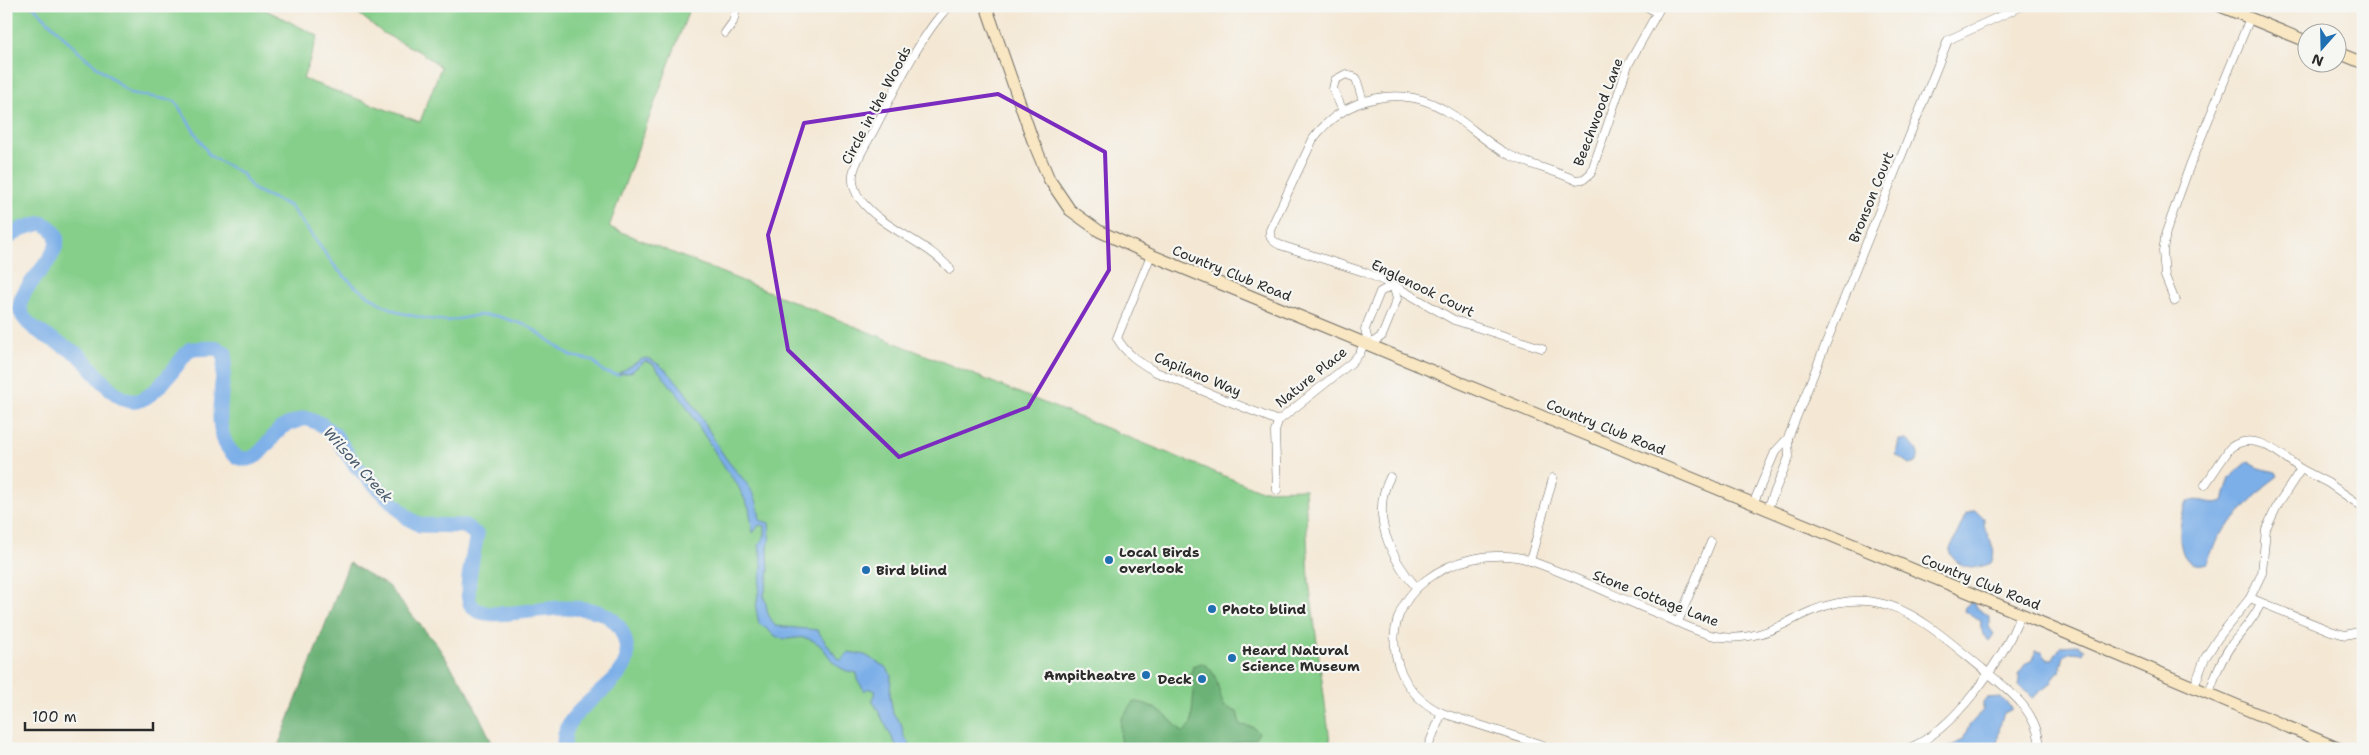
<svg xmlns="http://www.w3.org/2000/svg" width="2369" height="755" viewBox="0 0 2369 755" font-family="'Shantell Sans',sans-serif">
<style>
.green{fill:#86cf8b;stroke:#587d5b}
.forest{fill:#6cb277;stroke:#4c6e51}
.water{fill:#7bafe8;stroke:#536d8a}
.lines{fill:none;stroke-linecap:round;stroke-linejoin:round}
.stream{stroke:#7bafe8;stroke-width:2.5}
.river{stroke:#7bafe8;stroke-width:15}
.street-casing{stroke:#716d66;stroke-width:9}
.secondary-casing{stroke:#716d66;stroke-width:13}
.street{stroke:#fff;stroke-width:8}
.secondary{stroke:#f9e7c3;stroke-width:11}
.marked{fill:none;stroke:#7b2cbf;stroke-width:4;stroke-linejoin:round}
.poi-dot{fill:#1f6fb2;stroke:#f6f6f2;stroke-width:2}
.labels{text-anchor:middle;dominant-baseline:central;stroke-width:4.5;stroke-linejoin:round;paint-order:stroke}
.street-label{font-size:14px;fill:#2b2b2b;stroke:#f6f6f2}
.poi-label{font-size:14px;font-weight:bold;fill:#2b2b2b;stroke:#f6f6f2;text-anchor:start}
.water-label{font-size:15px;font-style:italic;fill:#47596d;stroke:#f6f6f2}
</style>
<rect width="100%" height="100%" fill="#f6f6f2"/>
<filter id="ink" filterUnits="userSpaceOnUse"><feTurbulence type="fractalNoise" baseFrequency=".02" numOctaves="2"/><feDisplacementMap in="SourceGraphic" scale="10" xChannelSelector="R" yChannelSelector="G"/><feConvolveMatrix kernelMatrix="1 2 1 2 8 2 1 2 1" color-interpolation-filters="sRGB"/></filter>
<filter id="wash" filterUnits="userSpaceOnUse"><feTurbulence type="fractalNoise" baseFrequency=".0096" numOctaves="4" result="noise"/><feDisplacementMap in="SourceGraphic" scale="20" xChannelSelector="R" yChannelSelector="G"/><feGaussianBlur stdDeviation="1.12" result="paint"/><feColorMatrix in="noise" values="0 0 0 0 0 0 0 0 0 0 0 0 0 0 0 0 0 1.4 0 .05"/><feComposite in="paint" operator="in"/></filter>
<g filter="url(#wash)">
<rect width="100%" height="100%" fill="#f4e8d5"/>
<path class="green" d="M6 6H258L318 36 303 79 420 122 441 67 422 53 383 33 349 6 690 7 609 227 1259 490 1305 489 1309 582 1331 749H565C565 738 566 728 572 720 592 693 649 669 621 629 614 619 604 610 591 607 558 601 496 627 471 603L469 588 477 535 465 525H420L408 518 356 465 336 434 321 423 304 417C297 420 285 422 279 428 268 439 261 454 245 459 208 442 226 384 226 353L217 347 189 348C174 364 160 392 138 399 118 406 94 365 80 354 66 343 24 328 21 308 18 281 91 244 41 221L23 227 6 237Z"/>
<g class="forest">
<polygon points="349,563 388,586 437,645 468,692 495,749 277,749"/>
<path d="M1201 663C1219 670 1217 690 1224 706L1237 712 1240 725 1253 727 1259 733 1255 739 1241 741 1223 749H1120L1121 719 1134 702C1153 702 1171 719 1183 733L1191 724 1194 691 1190 677 1193 666Z"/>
</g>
<g class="water">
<path d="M647 358C683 373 704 426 725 457 734 470 748 482 755 497 758 504 759 512 760 520L769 523 770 536 768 548 769 572 764 595 768 614 775 626 817 630 837 658 841 660 849 652 865 655 887 668 891 675 890 695 893 714 901 723 904 736 913 749H898L872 699 876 691 868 688 865 691 857 680V673C825 669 832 647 809 639 801 636 793 639 785 639 773 638 768 628 759 624L756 609 762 565 759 545 765 535V526L759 525 753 533 749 508 737 484 726 470 683 401 653 364 645 361 631 372 616 375 642 359Z"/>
<path d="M1899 440H1907C1914 446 1921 452 1917 462L1909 464 1896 455Z"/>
<path d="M2249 461 2259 468 2276 472 2278 476 2265 486 2218 537 2207 563C2173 574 2177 520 2187 503 2199 495 2210 507 2223 501L2230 477Z"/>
<path d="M1975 510 1984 519C1983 537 2000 545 1991 563 1977 570 1956 569 1949 551L1966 514Z"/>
<path d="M1972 601 1977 608 1989 616V627L1994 634 1989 641C1984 635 1979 629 1981 620L1964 611 1965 607Z"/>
<polygon points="2077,645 2085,649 2083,653 2070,652 2064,656 2060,671 2056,674 2051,683 2032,698 2019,685 2020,680 2018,675 2026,663 2031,661 2036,651 2042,652 2047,659 2053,659 2061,646"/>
<path d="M2000 697 2013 709 2004 713C2000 724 1998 734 1997 749H1945L1963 740 1969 726 1983 710V703L1987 698Z"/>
</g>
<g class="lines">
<polyline class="stream" points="33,6 80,53 130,93 175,101 210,156 241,173 254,190 290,206 337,269 356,287 381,304 401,313 428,319 448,321 479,315 497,316 528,326 571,356 592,360 604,372 618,375"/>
<path class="river" d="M6 239 23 228 42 223C86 243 17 282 20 308 22 330 67 344 81 357 94 369 116 404 136 401 157 398 176 364 190 349L217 348 225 353C225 381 208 436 236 456 242 460 248 460 254 457 265 450 271 438 280 429 286 424 297 421 305 418L321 424 335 435 355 465 408 518 420 525 465 526 477 535C474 552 464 588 470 603 485 639 620 566 627 652 630 682 572 703 565 734 564 738 564 744 564 749"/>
</g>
</g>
<g filter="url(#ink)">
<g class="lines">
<g class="street-casing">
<g id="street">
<path d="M949 6C921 34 893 93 874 130 867 143 856 159 853 174 852 183 855 192 860 199 882 229 926 241 950 269"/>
<polyline points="1646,6 1657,13"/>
<polyline points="725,33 733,22 737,6"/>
<polyline points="1343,111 1333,89 1335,80 1346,74 1356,78 1363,101"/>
<path d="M1151 255 1117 338C1126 354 1140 363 1156 372L1278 421"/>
<polygon points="1393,285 1397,299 1382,336 1369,345 1365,329 1380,292"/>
<polyline points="2175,301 2165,276 2163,251 2166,232 2190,165 2250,18"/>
<path d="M1542 348 1454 320 1393 285 1364 272 1280 245C1273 241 1269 239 1270 230L1313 139C1345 96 1402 83 1448 112 1468 124 1484 141 1504 152 1526 165 1552 169 1575 180L1584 179 1591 173 1628 65 1661 6"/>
<path d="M1390 477C1370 515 1390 558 1417 588"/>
<path d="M2205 485 2230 448C2255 429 2281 455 2301 469"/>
<polyline points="1277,490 1275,432 1278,421 1351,363 1360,353 1364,343"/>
<polyline points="1753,504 1775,452 1788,438 1948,40 2022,6"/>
<polyline points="1767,510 1789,457 1788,438"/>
<polyline points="1530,561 1553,478"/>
<polyline points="2250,598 2331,631 2345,635 2363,631"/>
<polyline points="1678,622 1711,542"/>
<polyline points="2194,687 2205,658 2218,638 2250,598 2262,573 2266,529 2278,504 2301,469 2328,483 2363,507"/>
<path d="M2209 693C2215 676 2221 659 2232 644 2243 630 2254 619 2261 603"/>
<polyline points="1427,749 1442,713"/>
<path d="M1555 749 1442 713C1422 704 1407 688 1399 667 1374 592 1457 545 1522 558 1568 573 1614 596 1659 614 1677 622 1696 632 1715 636 1746 642 1772 631 1798 617 1881 576 1921 619 1983 669 2009 690 2039 712 2040 749"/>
<path d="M1907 749C1954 731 2003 660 2021 614"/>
</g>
</g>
<g class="secondary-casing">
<g id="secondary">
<polyline points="986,6 1033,141 1049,179 1070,210 1099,231 1151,255 2021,614 2340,749"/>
<polyline points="2220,6 2306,41"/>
<polyline points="2336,52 2363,63"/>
</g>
</g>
<use href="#street" class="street"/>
<use href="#secondary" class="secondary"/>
</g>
</g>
<path class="marked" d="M998 94 1105 152 1109 270 1028 407 899 457 788 350 768 235 804 123Z"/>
<g class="poi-dot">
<circle cx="1109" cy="560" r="5"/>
<circle cx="866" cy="570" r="5"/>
<circle cx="1212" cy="609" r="5"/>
<circle cx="1232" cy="658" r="5"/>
<circle cx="1146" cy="675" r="5"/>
<circle cx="1202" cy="679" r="5"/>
</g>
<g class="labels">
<g class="street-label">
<text transform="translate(876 105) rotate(-62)">Circle in the Woods</text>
<text transform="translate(1598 112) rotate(-69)">Beechwood Lane</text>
<text transform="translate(1871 197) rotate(-68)">Bronson Court</text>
<text transform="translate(1232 273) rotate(22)">Country Club Road</text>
<text transform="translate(1423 288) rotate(26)">Englenook Court</text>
<text transform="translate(1198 374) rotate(23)">Capilano Way</text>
<text transform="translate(1311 377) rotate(-39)">Nature Place</text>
<text transform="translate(1606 427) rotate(22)">Country Club Road</text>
<text transform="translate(1981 582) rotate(22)">Country Club Road</text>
<text transform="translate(1656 598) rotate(21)">Stone Cottage Lane</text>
</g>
<g class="poi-label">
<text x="1119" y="552">Local Birds<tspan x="1119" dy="16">overlook</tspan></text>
<text x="876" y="570">Bird blind</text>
<text x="1222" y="609">Photo blind</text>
<text x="1242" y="650">Heard Natural<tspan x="1242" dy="16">Science Museum</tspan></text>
<text x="1136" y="675" text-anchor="end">Ampitheatre</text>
<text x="1192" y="679" text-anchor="end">Deck</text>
</g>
<g class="water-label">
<text transform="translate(358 465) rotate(48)">Wilson Creek</text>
</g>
</g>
<rect width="2369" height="755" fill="none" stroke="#f6f6f2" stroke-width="25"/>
<g transform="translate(2322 48) rotate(200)"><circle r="24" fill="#f6f6f2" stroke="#a5a5a2"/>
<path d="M0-4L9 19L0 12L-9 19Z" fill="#1f6fb2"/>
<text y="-8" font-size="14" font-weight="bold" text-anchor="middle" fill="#2b2b2b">N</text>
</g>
<path d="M25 722v8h128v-8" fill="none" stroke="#2b2b2b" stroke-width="2.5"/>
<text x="32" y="722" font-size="15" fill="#2b2b2b" stroke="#f6f6f2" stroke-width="4" paint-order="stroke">100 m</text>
</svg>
